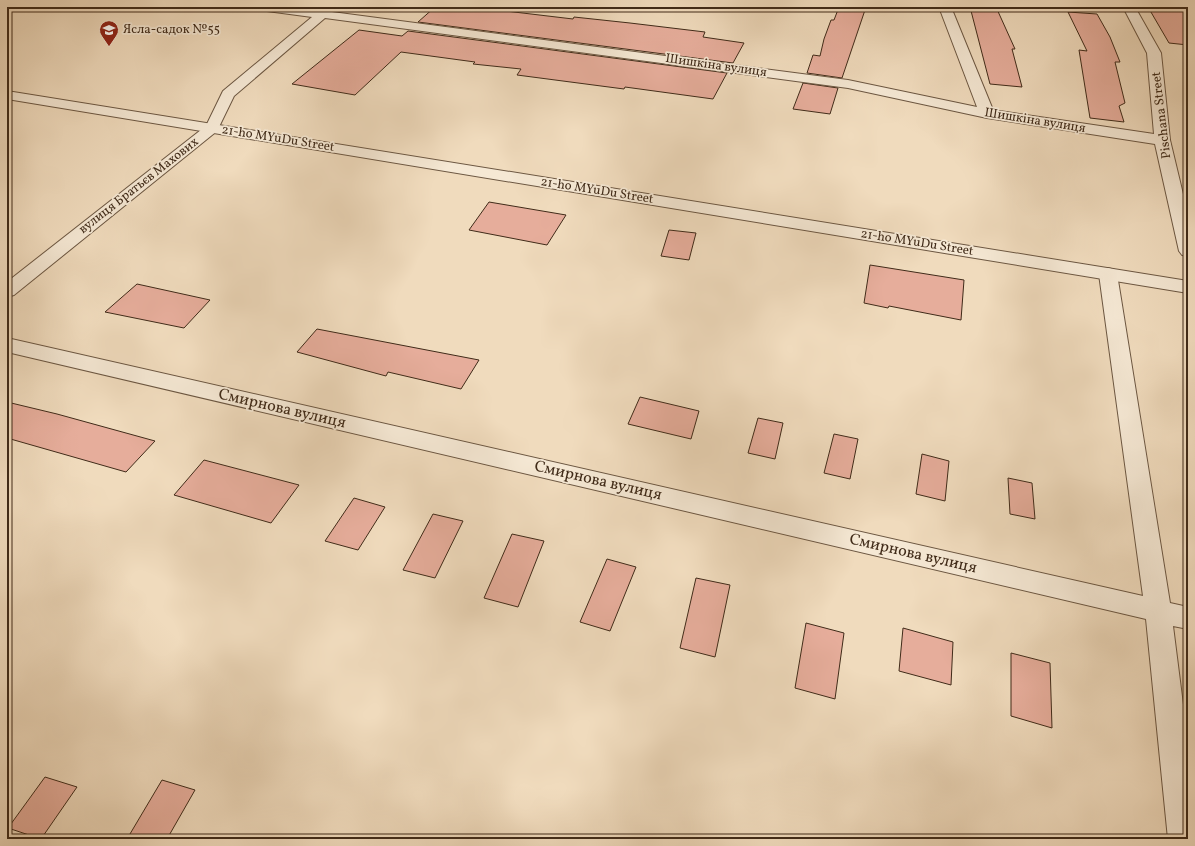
<svg xmlns="http://www.w3.org/2000/svg" width="1195" height="846" viewBox="0 0 1195 846" font-family="Vollkorn,serif">
<style>
.building{fill:#e6ad9b;stroke:#402b19}
.lines{fill:none;stroke-linecap:round;stroke-linejoin:round}
.minor-casing{stroke:#6c5742;stroke-width:2}
.tertiary-casing{stroke:#6c5742;stroke-width:2}
.minor{fill:#f5e8d4;fill-rule:evenodd}
.tertiary{fill:#f5e8d4;fill-rule:evenodd}
.labels{text-anchor:middle;dominant-baseline:central;stroke-width:3.5;stroke-linejoin:round;paint-order:stroke}
.far-poi-label{font-size:13px;fill:#402b19;stroke:#f5e8d4;text-anchor:start}
.far-street-label{font-size:13px;fill:#402b19;stroke:#f5e8d4}
.street-label{font-size:16px;fill:#402b19;stroke:#f5e8d4}
</style>
<rect width="100%" height="100%" fill="#f0dbbd"/>
<filter id="stains"><feTurbulence type="fractalNoise" baseFrequency=".005" numOctaves="4"/><feColorMatrix values="0 0 0 0 .2 0 0 0 0 .09 0 0 0 0 .02 0 0 0 .5 -.17"/></filter>
<radialGradient id="worn" r=".72"><stop offset=".6" stop-color="#630" stop-opacity="0"/><stop offset="1" stop-color="#630" stop-opacity=".3"/></radialGradient>
<g class="building">
<polygon points="435,7 472,7 573,19 574,17 630,23 705,32 703,37 744,43 733,63 418,22"/>
<polygon points="839,7 866,7 842,78 807,73 813,55 820,56 824,39 831,20 834,20"/>
<polygon points="970,7 996,7 1015,49 1012,49 1022,87 990,84"/>
<polygon points="1148,7 1180,7 1188,18 1188,45 1169,43"/>
<polygon points="1068,12 1097,14 1110,37 1120,62 1115,62 1125,103 1119,106 1124,122 1090,118 1079,50 1087,51"/>
<polygon points="359,30 402,36 408,31 727,73 713,99 625,87 624,89 517,75 521,69 473,64 475,62 401,52 355,95 292,84"/>
<polygon points="803,83 838,88 830,114 793,109"/>
<polygon points="489,202 566,215 547,245 469,230"/>
<polygon points="669,230 696,233 689,260 661,256"/>
<polygon points="870,265 964,280 961,320 889,306 888,308 864,303"/>
<polygon points="137,284 210,300 184,328 105,312"/>
<polygon points="317,329 479,360 461,389 388,372 386,376 297,352"/>
<polygon points="640,397 699,411 691,439 628,424"/>
<polygon points="7,402 57,414 155,441 126,472 7,438"/>
<polygon points="758,418 783,423 775,459 748,453"/>
<polygon points="834,434 858,439 850,479 824,473"/>
<polygon points="922,454 949,461 945,501 916,494"/>
<polygon points="204,460 299,485 271,523 174,495"/>
<polygon points="1008,478 1032,483 1035,519 1010,514"/>
<polygon points="354,498 385,507 358,550 325,541"/>
<polygon points="433,514 463,521 435,578 403,570"/>
<polygon points="512,534 544,541 518,607 484,598"/>
<polygon points="607,559 636,567 610,631 580,622"/>
<polygon points="696,578 730,585 715,657 680,648"/>
<polygon points="806,623 844,633 835,699 795,688"/>
<polygon points="903,628 953,642 951,685 899,671"/>
<polygon points="1011,653 1050,663 1052,728 1011,716"/>
<polygon points="45,777 77,787 41,839 8,828"/>
<polygon points="162,780 195,790 167,839 127,839"/>
</g>
<g class="lines">
<g class="minor-casing">
<g id="minor">
<polygon points="261,7 295,7 319,10 323,7 333,7 334,9 332,12 848,80 977,107 939,7 951,7 993,110 1154,134 1147,53 1123,7 1135,7 1161,53 1170,140 1188,215 1188,256 1182,255 1179,251 1155,144 987,118 848,88 325,18 234,96 217,131 14,295 7,297 7,282 206,126 223,91 312,17 267,11 263,10"/>
<polygon points="1108,268 1115,270 1117,274 1170,603 1188,607 1188,629 1173,626 1188,744 1188,839 1168,839 1146,619 7,352 7,338 1143,596 1099,274 1101,270"/>
</g>
</g>
<g class="tertiary-casing">
<polygon id="tertiary" points="7,91 1188,281 1188,293 7,99"/>
</g>
<use href="#minor" class="minor"/>
<use href="#tertiary" class="tertiary"/>
</g>
<defs>
<g id="school-pin" transform="scale(1)"><path d="M0 17L-7.5 6A9.5 9.5 0 1 1 7.5 6Z" fill="#8f2418" stroke="#f5e8d4"/><path d="M0-5L7-2L0 1L-7-2ZM-4 1L0 2.5L4 1V4Q0 6-4 4Z" fill="#fff"/></g>
</defs>
<g fill-rule="evenodd">
<use href="#school-pin" x="109" y="30"/>
</g>
<g class="labels">
<g class="far-poi-label">
<text x="123" y="30">Ясла-садок №55</text>
</g>
<g class="far-street-label">
<text transform="translate(716 66) rotate(8)">Шишкіна вулиця</text>
<text transform="translate(1162 115) rotate(-97)">Pischana Street</text>
<text transform="translate(1035 121) rotate(9)">Шишкіна вулиця</text>
<text transform="translate(278 139) rotate(9)">21-ho MYuDu Street</text>
<text transform="translate(139 186) rotate(-38)">вулиця Братьєв Махових</text>
<text transform="translate(597 191) rotate(9)">21-ho MYuDu Street</text>
<text transform="translate(917 243) rotate(9)">21-ho MYuDu Street</text>
</g>
<g class="street-label">
<text transform="translate(282 409) rotate(13)">Смирнова вулиця</text>
<text transform="translate(598 481) rotate(13)">Смирнова вулиця</text>
<text transform="translate(913 554) rotate(13)">Смирнова вулиця</text>
</g>
</g>
<rect width="1195" height="846" fill="none" stroke="#f0dbbd" stroke-width="24"/>
<rect x="8" y="8" width="1179" height="830" fill="none" stroke="#402b19" stroke-width="2"/>
<rect x="12" y="12" width="1171" height="822" fill="none" stroke="#402b19"/>
<rect width="100%" height="100%" filter="url(#stains)"/>
<rect width="100%" height="100%" fill="url(#worn)"/>
</svg>
